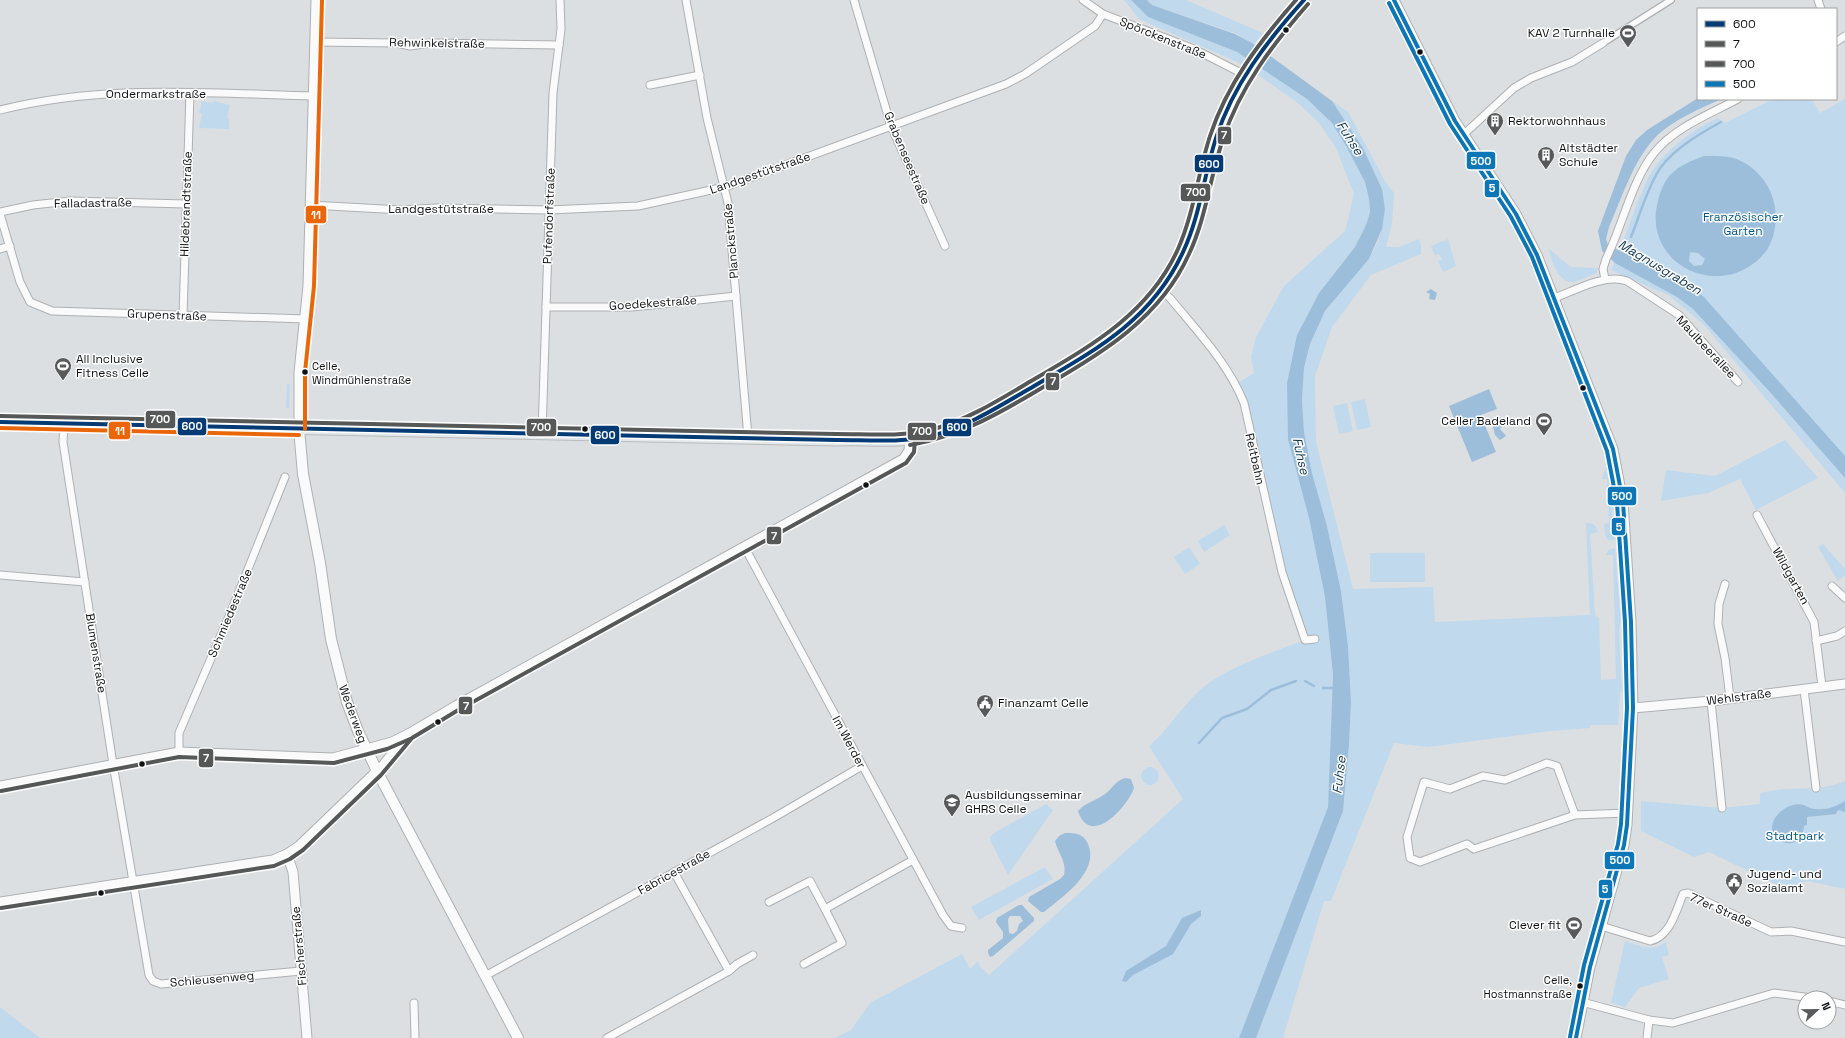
<svg xmlns="http://www.w3.org/2000/svg" width="1845" height="1038" viewBox="0 0 1845 1038" font-family="'Space Grotesk',sans-serif">
<style>
.green{fill:#c0d9ed}
.water{fill:#9cbedb;fill-rule:evenodd}
.lines{fill:none;stroke-linecap:round;stroke-linejoin:round}
.stream{stroke:#9cbedb;stroke-width:2.5}
.pedestrian-casing{stroke:#aeb0b2;stroke-width:8}
.minor-casing{stroke:#aeb0b2;stroke-width:9}
.tertiary-casing{stroke:#aeb0b2;stroke-width:11}
.secondary-casing{stroke:#aeb0b2;stroke-width:12}
.primary-casing{stroke:#b9bbbc;stroke-width:13}
.pedestrian{stroke:#fafafb;stroke-width:5.5}
.minor{stroke:#fafafb;stroke-width:7}
.tertiary{stroke:#fafafb;stroke-width:9}
.secondary{stroke:#fafafb;stroke-width:10}
.primary{stroke:#e2e7ea;stroke-width:11}
.bus-1-casing{stroke:#fff;stroke-width:7}
.bus-2-casing{stroke:#fff;stroke-width:7}
.bus-3-casing{stroke:#fff;stroke-width:7}
.bus-4-casing{stroke:#fff;stroke-width:7}
.bus-5-casing{stroke:#fff;stroke-width:7}
.bus-6-casing{stroke:#fff;stroke-width:7}
.bus-1{stroke:#053b74;stroke-width:4}
.bus-2{stroke:#565757;stroke-width:4}
.bus-3{stroke:#565757;stroke-width:4}
.bus-4{stroke:#0d76b6;stroke-width:4}
.bus-5{stroke:#0d76b6;stroke-width:4}
.bus-6{stroke:#ea660b;stroke-width:4}
.bus-dot{fill:#0f1113;stroke:#fff;stroke-width:1.5}
.labels{text-anchor:middle;dominant-baseline:central;stroke-width:3;stroke-linejoin:round;paint-order:stroke}
.bus-label{font-size:11px;fill:#0f1113;stroke:#fff;text-anchor:start}
.poi-label{font-size:12px;fill:#0f1113;stroke:#fff;text-anchor:start}
.street-label{font-size:12px;fill:#0f1113;stroke:#fff}
.park-label{font-size:12px;fill:#005688;stroke:#fff}
.water-label{font-size:13px;font-style:italic;fill:#0e344f;stroke:#fff}
.line-badge{stroke:#fff;stroke-width:1.5}
.badge-label{font-size:11px;text-anchor:middle;font-weight:bold;fill:#fff}
</style>
<rect width="100%" height="100%" fill="#dcdfe2"/>
<g class="green">
<path d="M1124 0H1131L1148 17 1237 52 1307 99 1332 123 1346 146 1365 182 1369 199 1370 212 1366 225 1355 247 1319 293 1297 335 1309 518 1325 597 1333 676 1328 807 1239 1038H835L851 1030 870 1003 962 954 970 969 978 961 980 966 989 975 1183 799 1149 746C1167 731 1180 709 1198 692 1221 669 1274 652 1304 640L1277 551 1248 428 1233 386 1254 373 1251 357 1256 337 1284 286 1345 231 1354 194 1336 148 1319 123 1298 103 1244 65 1139 19Z"/>
<polygon points="1147,0 1186,0 1263,33 1254,44 1235,33 1152,5"/>
<path d="M1773 99H1812L1820 113 1845 99V493L1705 326 1670 296 1611 270C1622 247 1629 223 1639 199 1642 192 1645 183 1649 176 1664 151 1691 130 1718 118L1725 123Z"/>
<polygon points="202,101 213,103 213,101 230,105 227,118 229,118 229,129 199,128 202,114 199,113"/>
<path d="M1332 101 1348 112 1385 181 1394 193 1392 224 1386 247H1399L1419 239 1421 245V254L1371 275 1332 327 1315 376 1316 442 1353 589 1433 587 1435 622 1590 615 1586 523C1595 523 1595 525 1598 532L1590 534 1595 615 1599 618 1601 680 1616 679 1613 555H1606L1608 550 1615 548 1621 620 1619 631 1622 691 1620 692 1618 725H1590V728L1550 731 1428 747 1394 743 1331 901H1324L1283 1038H1256L1343 811 1349 745 1351 702 1348 646 1341 591 1327 526 1312 473 1304 432 1302 400 1304 368 1310 344 1325 311 1369 259 1376 246 1382 229V189L1363 148Z"/>
<polygon points="1448,239 1456,266 1443,272 1438,261 1442,260 1439,254 1435,256 1431,246"/>
<path d="M1548 248 1571 267 1597 268V272L1595 274C1588 276 1580 281 1573 282 1557 283 1552 259 1548 248Z"/>
<polygon points="287,384 290,384 289,408 286,408"/>
<polygon points="1365,399 1371,427 1357,430 1351,402"/>
<polygon points="1347,403 1353,431 1339,434 1333,406"/>
<polygon points="1785,440 1818,478 1756,510 1740,479 1708,493 1661,501 1666,470 1715,476"/>
<polygon points="1606,467 1613,506 1611,521 1615,540 1608,540 1605,535 1604,524 1609,523 1607,479 1602,479"/>
<polygon points="1224,525 1230,535 1204,552 1198,541"/>
<polygon points="1823,544 1845,569 1845,575 1838,581 1818,547"/>
<polygon points="1189,547 1200,564 1185,574 1174,557"/>
<rect x="1370" y="553" width="55" height="29"/>
<circle cx="1150" cy="776" r="9"/>
<path d="M1845 781V889L1807 881 1787 890 1709 852 1694 857 1641 831V801L1721 808 1760 804V793C1769 791 1779 789 1788 789 1808 788 1827 789 1845 781Z"/>
<polygon points="1046,804 1053,810 1008,875 991,842 990,837 994,833"/>
<polygon points="1045,867 1053,879 979,920 971,907"/>
<path d="M1625 941C1640 946 1652 952 1666 942L1669 955 1662 957 1669 979 1639 988 1625 1007 1611 1003Z"/>
<polygon points="0,1007 40,1038 0,1038"/>
</g>
<g class="water">
<polygon points="1131,0 1147,0 1152,5 1235,34 1254,44 1332,101 1363,148 1382,189 1385,209 1382,229 1369,259 1325,311 1310,344 1304,368 1302,400 1304,432 1312,473 1327,526 1341,591 1348,646 1351,702 1349,745 1343,811 1256,1038 1239,1038 1328,807 1333,675 1325,597 1309,518 1288,439 1287,383 1297,335 1319,293 1355,247 1366,225 1370,212 1369,199 1365,182 1346,146 1332,123 1307,99 1237,52 1148,17"/>
<path d="M1698 98 1721 99C1700 109 1668 122 1653 140 1633 162 1621 200 1609 227L1606 239 1608 245 1646 263 1703 296 1845 456V478L1769 391 1693 309 1677 297 1615 263 1602 251 1598 231 1626 156 1636 140 1647 130Z"/>
<path d="M1704 156C1717 156 1731 155 1743 162 1772 178 1783 212 1771 242 1765 257 1750 268 1736 273 1692 287 1647 252 1657 205 1659 195 1663 183 1670 175 1680 165 1691 161 1704 156ZM1690 252 1698 253 1705 259 1702 265 1694 266 1689 261Z"/>
<polygon points="1431,289 1437,293 1435,300 1429,299 1430,294 1426,292"/>
<path d="M1489 389 1497 409 1481 415 1483 420C1489 418 1494 418 1500 417L1503 422 1500 429 1506 436 1500 440 1495 435 1492 423H1484L1496 452 1472 462 1449 406Z"/>
<path d="M1125 778 1131 779 1134 788C1127 808 1090 848 1078 811 1086 802 1096 801 1105 794 1113 788 1115 781 1125 778Z"/>
<path d="M1845 801V812L1838 810 1836 814 1807 817V825L1804 826C1802 857 1761 841 1775 818 1781 809 1793 802 1804 805 1808 807 1811 809 1816 809 1827 810 1835 807 1845 801Z"/>
<path d="M1065 833C1075 833 1083 833 1088 844 1100 872 1062 897 1044 912H1041L1028 901 1029 897 1060 879 1064 875C1067 861 1058 854 1055 841L1059 836Z"/>
<path d="M1019 905H1022L1034 918V921L993 956 990 957 988 953V950L1003 938V932L996 922 997 918ZM1010 916H1020L1023 921 1019 924 1017 931 1013 934 1009 933 1008 919Z"/>
<polygon points="1201,910 1201,916 1191,924 1173,954 1133,975 1126,982 1122,981 1126,971 1166,946 1182,918"/>
</g>
<g class="lines">
<g class="stream">
<path d="M1631 237C1639 217 1645 196 1655 177 1666 153 1699 134 1721 122"/>
<polyline points="1305,681 1314,686"/>
<polyline points="1323,688 1335,688"/>
<polyline points="1199,743 1222,718 1247,709 1271,690 1296,681"/>
</g>
<g class="pedestrian-casing">
<polyline id="pedestrian" points="1603,43 1671,0"/>
</g>
<g class="minor-casing">
<g id="minor">
<polyline points="686,0 707,118 728,203 748,437"/>
<polyline points="854,0 891,126 945,246"/>
<polyline points="1083,0 1103,14 1194,49 1245,75"/>
<polyline points="1818,0 1821,9"/>
<polyline points="315,42 397,43 410,46 431,43 559,45"/>
<polyline points="1836,42 1845,36"/>
<polyline points="650,85 700,75"/>
<path d="M0 110C102 84 208 93 313 96"/>
<polyline points="1463,135 1514,88 1531,78 1572,62 1603,43"/>
<polyline points="310,205 402,210 435,208 549,210 638,206 725,187 1006,84 1025,74 1095,26 1103,14"/>
<polyline points="0,212 33,205 70,201 186,204"/>
<polyline points="0,214 20,282 30,302 52,311 306,319"/>
<polyline points="0,249 10,246"/>
<path d="M1605 279 1603 269 1606 259C1622 227 1632 180 1654 153 1675 127 1710 114 1738 99"/>
<path d="M1161 290 1170 298C1197 331 1228 363 1244 403L1282 572 1305 640 1315 639"/>
<path d="M1555 298C1575 290 1606 273 1627 281L1679 315 1738 382"/>
<polyline points="546,307 632,307 736,296"/>
<polyline points="183,316 190,93"/>
<polyline points="64,423 63,442 113,764 149,975 153,981 161,984 301,971"/>
<polyline points="542,433 553,93 561,29 560,0"/>
<polyline points="1757,515 1814,622 1822,686"/>
<polyline points="744,546 943,915 951,926 962,928"/>
<polyline points="0,575 85,582"/>
<polyline points="1725,584 1719,604 1718,624 1725,658 1730,698"/>
<polyline points="1832,586 1845,598"/>
<polyline points="1816,641 1837,636 1845,631"/>
<polyline points="1804,689 1816,788"/>
<polyline points="1711,701 1722,808"/>
<polyline points="179,751 179,733 230,614 285,477"/>
<polyline points="377,771 408,733"/>
<polyline points="0,785 179,751 333,757 392,741 408,733 457,704 903,458 908,450 909,439"/>
<polyline points="1575,815 1557,766 1547,763 1505,780 1483,776 1450,789 1424,782 1407,837 1410,858 1420,862 1467,844 1474,849 1575,815 1627,813"/>
<polyline points="769,902 810,881 825,909 913,860"/>
<path d="M1601 926 1650 941C1670 937 1676 911 1683 894L1688 893 1771 932 1791 931 1845 942"/>
<polyline points="804,964 842,943 825,909"/>
<polyline points="729,971 737,964 753,955"/>
<polyline points="485,976 773,818 862,766"/>
<polyline points="1829,1001 1845,1005"/>
<polyline points="1582,1002 1649,1020 1673,1023 1774,993 1812,998"/>
<polyline points="414,1003 415,1038"/>
<polyline points="607,1038 729,971 674,872"/>
<polyline points="1647,1038 1649,1020"/>
</g>
</g>
<g class="tertiary-casing">
<g id="tertiary">
<polyline points="1394,0 1455,121 1516,214 1537,255 1613,449 1623,502 1631,622 1633,708 1627,825 1624,845 1590,967 1576,1038"/>
<polyline points="299,429 299,372 308,286 316,0"/>
<polyline points="1633,708 1711,701 1845,684"/>
<polyline points="287,854 293,872 307,1038"/>
<polyline points="0,902 273,860 287,854 299,846 377,771"/>
</g>
</g>
<g class="secondary-casing">
<polyline id="secondary" points="299,429 303,474 320,563 331,639 347,702 358,731 377,771 518,1038"/>
</g>
<g class="primary-casing">
<path id="primary" d="M0 422 837 440C867 439 901 443 931 436 971 426 1006 402 1041 382 1073 364 1107 345 1134 320 1151 305 1167 285 1177 265 1198 226 1203 180 1216 138 1233 84 1267 41 1304 0"/>
</g>
<use href="#pedestrian" class="pedestrian"/>
<use href="#minor" class="minor"/>
<use href="#tertiary" class="tertiary"/>
<use href="#secondary" class="secondary"/>
<use href="#primary" class="primary"/>
<g class="bus-1-casing">
<path id="bus-1" d="M0 422 837 440C868 440 901 443 931 436 967 427 998 407 1029 389 1092 352 1151 322 1183 252 1200 216 1204 175 1216 138 1233 85 1267 41 1304 0"/>
</g>
<g class="bus-2-casing">
<g id="bus-2">
<path d="M910 445C961 436 1002 412 1045 386 1103 353 1161 317 1189 254 1206 218 1210 177 1223 139 1240 87 1273 44 1308 4"/>
<polyline points="1,791 179,757 334,763 387,749 410,739"/>
<polyline points="1,908 274,866 290,859 303,850 381,775 412,738 460,709 906,463 914,452 915,440"/>
</g>
</g>
<g class="bus-3-casing">
<path id="bus-3" d="M0 416 837 434C868 434 900 437 930 430 965 421 996 402 1026 384 1087 348 1148 316 1178 249 1194 213 1198 173 1210 136 1227 84 1260 41 1296 0"/>
</g>
<g class="bus-4-casing">
<polyline id="bus-4" points="1394,0 1455,121 1516,214 1537,255 1613,449 1623,502 1631,622 1633,708 1627,825 1624,845 1590,967 1576,1038"/>
</g>
<g class="bus-5-casing">
<polyline id="bus-5" points="1389,3 1450,124 1511,217 1532,257 1607,451 1617,503 1625,622 1627,708 1621,824 1618,844 1584,965 1570,1037"/>
</g>
<g class="bus-6-casing">
<g id="bus-6">
<polyline points="0,428 299,435"/>
<polyline points="305,429 305,372 314,286 322,0"/>
</g>
</g>
<use href="#bus-1" class="bus-1"/>
<use href="#bus-2" class="bus-2"/>
<use href="#bus-3" class="bus-3"/>
<use href="#bus-4" class="bus-4"/>
<use href="#bus-5" class="bus-5"/>
<use href="#bus-6" class="bus-6"/>
</g>
<defs>
<g id="stadium-pin" transform="scale(0.9)"><path d="M0 17L-7.5 6A9.5 9.5 0 1 1 7.5 6Z" fill="#57595b" stroke="#fff"/><path d="M0-5a6.5 5 0 1 0 0 10a6.5 5 0 1 0 0-10ZM-3.5-1.8h7v3.6h-7Z" fill="#fff"/></g>
<g id="building-pin" transform="scale(0.9)"><path d="M0 17L-7.5 6A9.5 9.5 0 1 1 7.5 6Z" fill="#57595b" stroke="#fff"/><path d="M-4-6H4V6H1V3H-1V6H-4ZM-2.5-4.3h1.7v1.8h-1.7ZM.8-4.3h1.7v1.8H.8ZM-2.5-1h1.7V.8h-1.7ZM.8-1h1.7V.8H.8Z" fill="#fff"/></g>
<g id="civic-pin" transform="scale(0.9)"><path d="M0 17L-7.5 6A9.5 9.5 0 1 1 7.5 6Z" fill="#57595b" stroke="#fff"/><path d="M-.6-6.5H3V-4.5H.6V-3L4-1V1h2V6H-6V1h2V-1L-.6-3ZM-1.2 2.5V6h2.4V2.5Z" fill="#fff"/></g>
<g id="university-pin" transform="scale(0.9)"><path d="M0 17L-7.5 6A9.5 9.5 0 1 1 7.5 6Z" fill="#57595b" stroke="#fff"/><path d="M0-5L7-2L0 1L-7-2ZM-4 1L0 2.5L4 1V4Q0 6-4 4Z" fill="#fff"/></g>
</defs>
<g fill-rule="evenodd">
<use href="#stadium-pin" x="1628" y="33"/>
<use href="#building-pin" x="1495" y="121"/>
<use href="#building-pin" x="1546" y="155"/>
<use href="#stadium-pin" x="63" y="366"/>
<use href="#stadium-pin" x="1544" y="421"/>
<use href="#civic-pin" x="985" y="703"/>
<use href="#university-pin" x="952" y="802"/>
<use href="#civic-pin" x="1734" y="881"/>
<use href="#stadium-pin" x="1574" y="925"/>
</g>
<g class="bus-dot">
<circle cx="1286" cy="30" r="3.5"/>
<circle cx="1420" cy="52" r="3.5"/>
<circle cx="305" cy="372" r="3.5"/>
<circle cx="1583" cy="388" r="3.5"/>
<circle cx="585" cy="429" r="3.5"/>
<circle cx="866" cy="485" r="3.5"/>
<circle cx="438" cy="722" r="3.5"/>
<circle cx="142" cy="764" r="3.5"/>
<circle cx="101" cy="893" r="3.5"/>
<circle cx="1580" cy="986" r="3.5"/>
</g>
<g class="labels">
<g class="bus-label">
<text x="312" y="366">Celle,<tspan x="312" dy="14">Windmühlenstraße</tspan></text>
<text x="1572" y="980" text-anchor="end">Celle,<tspan x="1572" dy="14">Hostmannstraße</tspan></text>
</g>
<g class="poi-label">
<text x="1615" y="33" text-anchor="end">KAV 2 Turnhalle</text>
<text x="1508" y="121">Rektorwohnhaus</text>
<text x="1559" y="148">Altstädter<tspan x="1559" dy="14">Schule</tspan></text>
<text x="76" y="359">All Inclusive<tspan x="76" dy="14">Fitness Celle</tspan></text>
<text x="1531" y="421" text-anchor="end">Celler Badeland</text>
<text x="998" y="703">Finanzamt Celle</text>
<text x="965" y="795">Ausbildungsseminar<tspan x="965" dy="14">GHRS Celle</tspan></text>
<text x="1747" y="874">Jugend- und<tspan x="1747" dy="14">Sozialamt</tspan></text>
<text x="1561" y="925" text-anchor="end">Clever fit</text>
</g>
<g class="street-label">
<text transform="translate(1163 38) rotate(22)">Spörckenstraße</text>
<text transform="translate(437 43) rotate(1)">Rehwinkelstraße</text>
<text x="156" y="94">Ondermarkstraße</text>
<text transform="translate(907 158) rotate(67)">Grabenseestraße</text>
<text transform="translate(760 173) rotate(-19)">Landgestütstraße</text>
<text transform="translate(93 203) rotate(-1)">Falladastraße</text>
<text transform="translate(186 204) rotate(-88)">Hildebrandtstraße</text>
<text x="441" y="209">Landgestütstraße</text>
<text transform="translate(549 216) rotate(-88)">Pufendorfstraße</text>
<text transform="translate(731 241) rotate(-95)">Planckstraße</text>
<text transform="translate(653 303) rotate(-4)">Goedekestraße</text>
<text transform="translate(167 315) rotate(2)">Grupenstraße</text>
<text transform="translate(1706 347) rotate(47)">Maulbeerallee</text>
<text transform="translate(1255 459) rotate(77)">Reitbahn</text>
<text transform="translate(1791 576) rotate(61)">Wildgarten</text>
<text transform="translate(230 613) rotate(-67)">Schmiedestraße</text>
<text transform="translate(96 653) rotate(81)">Blumenstraße</text>
<text transform="translate(1739 697) rotate(-7)">Wehlstraße</text>
<text transform="translate(353 714) rotate(70)">Wederweg</text>
<text transform="translate(849 742) rotate(62)">Im Werder</text>
<text transform="translate(674 872) rotate(-29)">Fabricestraße</text>
<text transform="translate(1721 910) rotate(24)">77er Straße</text>
<text transform="translate(299 946) rotate(-95)">Fischerstraße</text>
<text transform="translate(212 979) rotate(-5)">Schleusenweg</text>
</g>
<g class="park-label">
<text x="1743" y="217">Französischer<tspan x="1743" dy="14">Garten</tspan></text>
<text x="1795" y="836">Stadtpark</text>
</g>
<g class="water-label">
<text transform="translate(1350 138) rotate(57)">Fuhse</text>
<text transform="translate(1660 267) rotate(31)">Magnusgraben</text>
<text transform="translate(1301 456) rotate(77)">Fuhse</text>
<text transform="translate(1339 775) rotate(-83)">Fuhse</text>
</g>
</g>
<g class="line-badge">
<rect x="1217" y="126" width="15" height="19" rx="4" fill="#565757"/>
<rect x="1466" y="151" width="30" height="19" rx="4" fill="#0d76b6"/>
<rect x="1194" y="154" width="30" height="19" rx="4" fill="#053b74"/>
<rect x="1484" y="179" width="16" height="19" rx="4" fill="#0d76b6"/>
<rect x="1180" y="183" width="31" height="19" rx="4" fill="#565757"/>
<rect x="305" y="205" width="22" height="19" rx="4" fill="#ea660b"/>
<rect x="1045" y="372" width="15" height="19" rx="4" fill="#565757"/>
<rect x="145" y="410" width="31" height="19" rx="4" fill="#565757"/>
<rect x="177" y="417" width="30" height="19" rx="4" fill="#053b74"/>
<rect x="942" y="418" width="30" height="19" rx="4" fill="#053b74"/>
<rect x="526" y="418" width="31" height="19" rx="4" fill="#565757"/>
<rect x="108" y="421" width="23" height="19" rx="4" fill="#ea660b"/>
<rect x="907" y="422" width="30" height="19" rx="4" fill="#565757"/>
<rect x="590" y="425" width="30" height="20" rx="4" fill="#053b74"/>
<rect x="1607" y="486" width="30" height="20" rx="4" fill="#0d76b6"/>
<rect x="1611" y="517" width="15" height="19" rx="4" fill="#0d76b6"/>
<rect x="766" y="526" width="16" height="19" rx="4" fill="#565757"/>
<rect x="458" y="696" width="15" height="19" rx="4" fill="#565757"/>
<rect x="198" y="748" width="16" height="20" rx="4" fill="#565757"/>
<rect x="1604" y="851" width="31" height="19" rx="4" fill="#0d76b6"/>
<rect x="1598" y="879" width="15" height="20" rx="4" fill="#0d76b6"/>
</g>
<g class="badge-label">
<text x="1224" y="139">7</text>
<text x="1481" y="165">500</text>
<text x="1209" y="168">600</text>
<text x="1492" y="192">5</text>
<text x="1196" y="196">700</text>
<text x="316" y="219">11</text>
<text x="1053" y="385">7</text>
<text x="160" y="423">700</text>
<text x="192" y="430">600</text>
<text x="957" y="431">600</text>
<text x="541" y="431">700</text>
<text x="120" y="435">11</text>
<text x="922" y="435">700</text>
<text x="605" y="439">600</text>
<text x="1622" y="500">500</text>
<text x="1619" y="531">5</text>
<text x="774" y="540">7</text>
<text x="466" y="710">7</text>
<text x="206" y="762">7</text>
<text x="1620" y="864">500</text>
<text x="1605" y="893">5</text>
</g>
<rect x="1697" y="8" width="140" height="92" fill="#ffffff" stroke="#9fa0a1"/>
<rect x="1705" y="21" width="20" height="6" fill="#053b74" stroke="#9fa0a1"/>
<text x="1733" y="28" font-size="12" fill="#0f1113">600</text>
<rect x="1705" y="41" width="20" height="6" fill="#565757" stroke="#9fa0a1"/>
<text x="1733" y="48" font-size="12" fill="#0f1113">7</text>
<rect x="1705" y="61" width="20" height="6" fill="#565757" stroke="#9fa0a1"/>
<text x="1733" y="68" font-size="12" fill="#0f1113">700</text>
<rect x="1705" y="81" width="20" height="6" fill="#0d76b6" stroke="#9fa0a1"/>
<text x="1733" y="88" font-size="12" fill="#0f1113">500</text>
<g transform="translate(1817 1010) rotate(68)"><circle r="19" fill="#ffffff" stroke="#9fa0a1"/>
<path d="M0-3L7 15L0 10L-7 15Z" fill="#57595b"/>
<text y="-6" font-size="11" font-weight="bold" text-anchor="middle" fill="#0f1113">N</text>
</g>
</svg>
